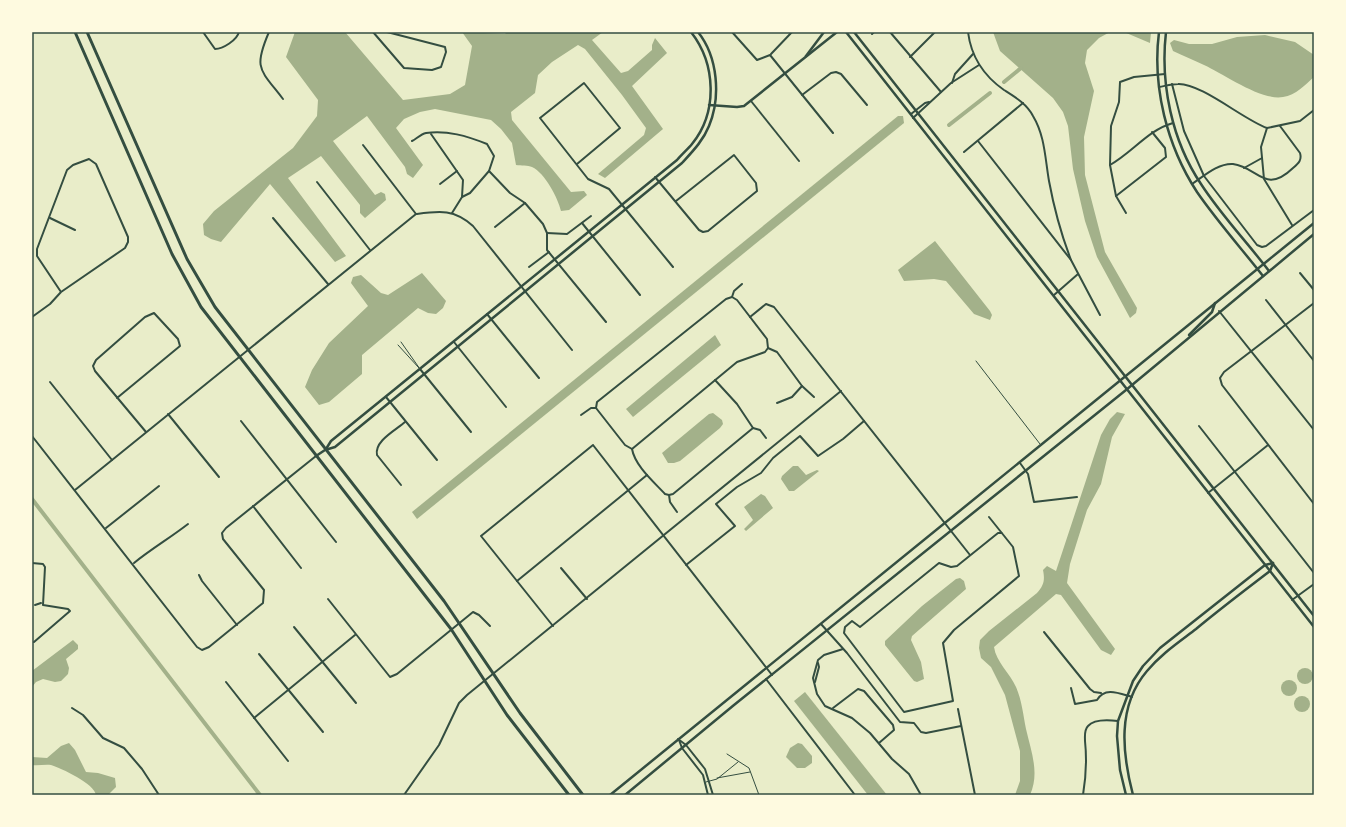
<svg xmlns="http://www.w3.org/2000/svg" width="1346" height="827" viewBox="0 0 1346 827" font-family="'Source Sans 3',sans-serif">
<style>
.water{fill:#a3b18a}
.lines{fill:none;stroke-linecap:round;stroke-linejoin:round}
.canal{stroke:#a3b18a;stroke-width:4}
.service{stroke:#344e41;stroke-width:1}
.minor{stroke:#344e41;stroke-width:2}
.tertiary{stroke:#344e41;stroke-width:2.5}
.secondary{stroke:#344e41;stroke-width:2.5}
.primary{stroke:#344e41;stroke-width:3}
.neatline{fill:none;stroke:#344e41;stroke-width:1.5}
</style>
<rect width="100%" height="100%" fill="#e9edc9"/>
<g class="water">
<path d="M295 32H345L403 100 450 94 465 85 472 46 462 32 505 34 507 32H603L592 40 621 73 628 71 652 50V45L655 38 667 53 632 86 663 129 605 178 598 174 644 135 646 128 622 95 585 49 578 45 552 62 538 75 535 93 511 112 512 120 571 192 584 191 587 195 569 210 561 211C558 198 545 173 532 167 528 165 521 166 516 165L512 143 501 129 491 120 435 109 420 112 404 119 396 128 423 165 413 178 407 174 405 167 367 116 333 141 375 195 381 192 385 194 386 200 365 218 360 213V205L321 156 288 178 346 256 335 262 270 184 221 242 211 239 204 235 203 224 214 211 293 148 317 116 318 100 286 57Z"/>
<polygon points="993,32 1110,32 1099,38 1087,50 1085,63 1094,91 1084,137 1085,175 1105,252 1137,308 1136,313 1130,318 1097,257 1085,221 1073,169 1068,126 1063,112 1053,98 1000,51"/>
<polygon points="1124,32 1151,32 1150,43"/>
<path d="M1265 35 1295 42 1314 55V77C1305 85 1296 95 1283 97 1261 101 1224 74 1204 65 1194 60 1183 56 1173 51L1170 43 1174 40 1189 44H1212L1237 37Z"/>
<polygon points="898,116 903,116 904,123 417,519 412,512"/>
<polygon points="935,241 990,311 992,315 990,320 974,314 946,281 934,279 904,281 898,270"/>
<polygon points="422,273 446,301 443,308 436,314 428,313 418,308 362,355 362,374 329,402 319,405 305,387 312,370 329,343 368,306 351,283 353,277 361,275 381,293 388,295"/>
<polygon points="715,335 721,345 633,417 626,409"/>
<path d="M1117 412 1125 414 1112 437 1101 484 1087 510 1070 564 1067 583 1115 649 1111 655 1101 650 1061 595 1056 594 994 647C996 662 1010 673 1016 687 1022 701 1023 714 1026 729 1031 751 1040 773 1030 795H1015L1020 781V751L1005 695 991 667 981 658 979 648 980 640 989 631 1037 593C1044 585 1045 580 1043 570L1047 566 1056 571 1101 435 1110 419Z"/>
<polygon points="713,413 722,420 723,424 720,428 680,461 674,463 668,463 662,453 709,414"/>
<polygon points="793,466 798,466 806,475 817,470 819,471 794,491 789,491 781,479 782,476"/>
<polygon points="761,494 765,496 773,508 746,531 744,529 753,520 744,507"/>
<polygon points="960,578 964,581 966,589 912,636 911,640 921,662 924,679 917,682 914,681 885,645 885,641 922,606 956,579"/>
<polygon points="73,640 78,645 78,649 66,659 69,668 68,674 61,681 55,682 43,679 36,682 32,687 32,671"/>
<circle cx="1305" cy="676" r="8"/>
<circle cx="1289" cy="688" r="8"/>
<polygon points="805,692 887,795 868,795 794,701"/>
<circle cx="1302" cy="704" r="8"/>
<path d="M69 743 75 750 86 772 98 773 115 778 116 787 108 795H96C95 784 61 768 51 765 45 764 38 766 32 765V757L47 758 61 746Z"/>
<polygon points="798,743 802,744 812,756 812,763 805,768 797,768 786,757 790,748"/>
</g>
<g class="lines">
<g class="canal">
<polyline points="1004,82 1021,68"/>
<polyline points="949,125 990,93"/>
<polyline points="32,499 260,795"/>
</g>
<g class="service">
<polyline points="401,342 420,369"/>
<polyline points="398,345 419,368"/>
<polyline points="976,361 1040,444"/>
<polyline points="727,754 749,768 759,795"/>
<polyline points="717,778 750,772"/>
<polyline points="706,782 717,779 738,762"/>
</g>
<g class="minor">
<path d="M203 32 215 49C223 49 237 40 239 32"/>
<path d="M269 32C253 69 260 69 283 99"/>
<polyline points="373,32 404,68 432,70 441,67 446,52 445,47 387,32"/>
<polyline points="732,32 757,60 770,55 833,133"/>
<polyline points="890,32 941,92"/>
<path d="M968 32C971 56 984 76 1004 90 1015 97 1027 104 1033 116 1045 136 1045 158 1049 181 1054 208 1061 234 1071 260"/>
<polyline points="872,34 874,32"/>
<polyline points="771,54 792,32"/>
<polyline points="910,57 935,32"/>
<polyline points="952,83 955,74 973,54"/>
<polyline points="1172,84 1184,131 1204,176 1257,245 1262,247 1266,246 1314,210"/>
<path d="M1159 87C1165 86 1172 84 1178 84 1201 83 1244 120 1267 128L1300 121 1314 110"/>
<polyline points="802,95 831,73 836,72 841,74 867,105"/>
<polyline points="751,101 799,161"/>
<polyline points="911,114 925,103 929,102"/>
<polyline points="913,118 951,83 979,65"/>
<polyline points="1267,128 1261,147 1264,179 1292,225"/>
<polyline points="431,134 463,180 462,197"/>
<path d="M412 141C416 139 421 134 426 133 447 130 467 136 487 144L494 156 489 171 510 193 525 203 543 224 547 233V250L606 322"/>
<polyline points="978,141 1071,260 1100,315"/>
<polyline points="363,145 416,214"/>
<polyline points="964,152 1023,103"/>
<polyline points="577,164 620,128 584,83 540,118 588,179 609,189 673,267"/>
<path d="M1110 165C1133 152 1148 130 1173 123"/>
<polyline points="1244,168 1262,158"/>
<polyline points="655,177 699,230 703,232 708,231 757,191 756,183 734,155 676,201"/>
<polyline points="317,182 370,250"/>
<polyline points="440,184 457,171"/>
<path d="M1192 184C1204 176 1218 163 1233 164 1258 167 1265 195 1293 168 1299 163 1302 160 1300 153L1280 126"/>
<polyline points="1116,196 1166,157 1165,148 1152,132"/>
<polyline points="452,213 462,197 470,193 489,171"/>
<polyline points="1126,213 1116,196 1110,165 1111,126 1119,102 1120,82 1134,77 1165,74"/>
<polyline points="50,218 75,230"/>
<polyline points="273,218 328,284"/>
<polyline points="582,223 640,295"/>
<polyline points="495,227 525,203"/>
<polyline points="547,233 567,234 591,216"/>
<polyline points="529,267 549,252"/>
<polyline points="1300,273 1314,290"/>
<polyline points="1054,295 1078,274"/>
<polyline points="732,297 737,300 767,339 768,348"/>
<polyline points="1266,300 1314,361"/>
<polyline points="1314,303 1224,372 1220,378 1222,385 1314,504"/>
<polyline points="1219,311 1314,430"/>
<polyline points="487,314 539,378"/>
<polyline points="32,317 50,304 61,292 125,248 128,242 128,237 96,164 89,159 73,165 67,170 37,249 37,256 61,292"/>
<polyline points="750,317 766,304 774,307 970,555"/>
<polyline points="454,342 506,407"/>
<polyline points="768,348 777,352 802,386 792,397 777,403"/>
<polyline points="420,369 471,432"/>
<polyline points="715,380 737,404 753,428"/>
<polyline points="50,382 112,460"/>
<polyline points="802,386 814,397"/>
<polyline points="386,397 437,460"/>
<polyline points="117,398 180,346 178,339 154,313 145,317 96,360 93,366 95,371 146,432"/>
<polyline points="596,408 597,402 726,299 732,297 734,291 742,284"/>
<path d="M596 408 625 445 632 449C635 466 654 482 665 494L669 495"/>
<polyline points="168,414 219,477"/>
<polyline points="581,415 591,408 596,408"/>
<polyline points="241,421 336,542"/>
<polyline points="1199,426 1314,573"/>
<polyline points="753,428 760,430 766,438"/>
<polyline points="32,436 197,647 202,650 209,647 263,603 264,590 223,539 222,533 226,528 316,456"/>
<polyline points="632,449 737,362 765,352 768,348"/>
<polyline points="1020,463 1028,474 1034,502 1077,497"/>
<path d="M401 485 377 455C374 441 396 430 405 422"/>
<path d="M75 490 416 214C440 211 454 209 473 226L572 350"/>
<polyline points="1208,493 1268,445"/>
<polyline points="669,495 673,494 753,428"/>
<polyline points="669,495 670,502 677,512"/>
<polyline points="253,506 301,568"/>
<polyline points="989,517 1013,547 1019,576 954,630 943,643 953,701 904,712 844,633 845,627 852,621 860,627 939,563 951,567 957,566 998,533 1002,533"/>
<polyline points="106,528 159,486"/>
<polyline points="32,563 43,564 45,567 43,605 68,609 70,611 34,642"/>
<path d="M134 563C151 549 170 538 188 524"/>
<polyline points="686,565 735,526 716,504 737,487 761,473 773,458 800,436 818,456 843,439 864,421"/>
<polyline points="561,568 587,599"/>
<polyline points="199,575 202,581 237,625"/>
<polyline points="517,581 647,475"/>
<polyline points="328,599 390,677 397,674 473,612 479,615 490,626"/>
<polyline points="1292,600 1314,584"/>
<polyline points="35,605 41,603"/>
<polyline points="821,624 847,653 900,722 914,723 921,732 926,733 961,726"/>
<polyline points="553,626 481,536 593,445 772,675"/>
<polyline points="294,627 356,703"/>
<polyline points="1044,632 1090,689 1094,692 1101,693"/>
<polyline points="843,649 824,655 818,660 813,678 817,694 825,706 852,718 870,733 892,759 909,774 921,795"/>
<polyline points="259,654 323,732"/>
<polyline points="766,679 855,795"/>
<polyline points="226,682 288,761"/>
<polyline points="815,682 819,667 818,663"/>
<path d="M1071 688 1075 704 1097 700C1105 687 1118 693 1132 697"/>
<polyline points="72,708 83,715 103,738 124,748 142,769 159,795"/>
<polyline points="833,708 858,689 864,691 893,725 894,730 879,743"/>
<polyline points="958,709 975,795"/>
<polyline points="254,718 355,635"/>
<polyline points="678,739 686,745 705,769 713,795"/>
<polyline points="679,740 682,748 703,775 708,795"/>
<polyline points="404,795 439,745 459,703 467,695 841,391"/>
<path d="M1083 795C1086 777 1087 760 1085 741 1085 736 1084 730 1088 726 1094 719 1110 720 1118 721"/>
</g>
<g class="tertiary">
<polyline points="846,32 1314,627"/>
<polyline points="854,32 1314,616"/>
<path d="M1159 32C1152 87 1167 146 1197 192 1217 221 1241 248 1263 276"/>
<path d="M1166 32C1160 84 1172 141 1201 184 1221 215 1247 242 1269 271"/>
<polyline points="806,56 824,32"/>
<polyline points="709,105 737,107 744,106 837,32"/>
<path d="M326 449 331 441 677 160C682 154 688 149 692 144 718 112 716 64 691 32"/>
<path d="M316 456 325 450 335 447 682 163C692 152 703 141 709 126 721 97 718 57 698 32"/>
<polyline points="1126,795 1120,770 1117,736 1118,721 1133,681 1143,666 1160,648 1265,565 1273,563"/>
<path d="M1133 795C1122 753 1117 706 1147 671 1161 654 1179 642 1196 629 1220 609 1245 590 1270 571L1273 563"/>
</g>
<g class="secondary">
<polyline points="1189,335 1212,312 1215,303"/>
<polyline points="610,795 1314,223"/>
<polyline points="625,795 734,705 1126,390 1314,234"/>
</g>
<g class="primary">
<polyline points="75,32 172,254 201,307 451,629 507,715 569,795"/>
<polyline points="87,32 187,259 215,307 444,601 520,713 583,795"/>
</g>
</g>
<rect width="1346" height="827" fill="none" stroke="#fefae0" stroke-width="66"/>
<rect x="33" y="33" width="1280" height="761" class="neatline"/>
</svg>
